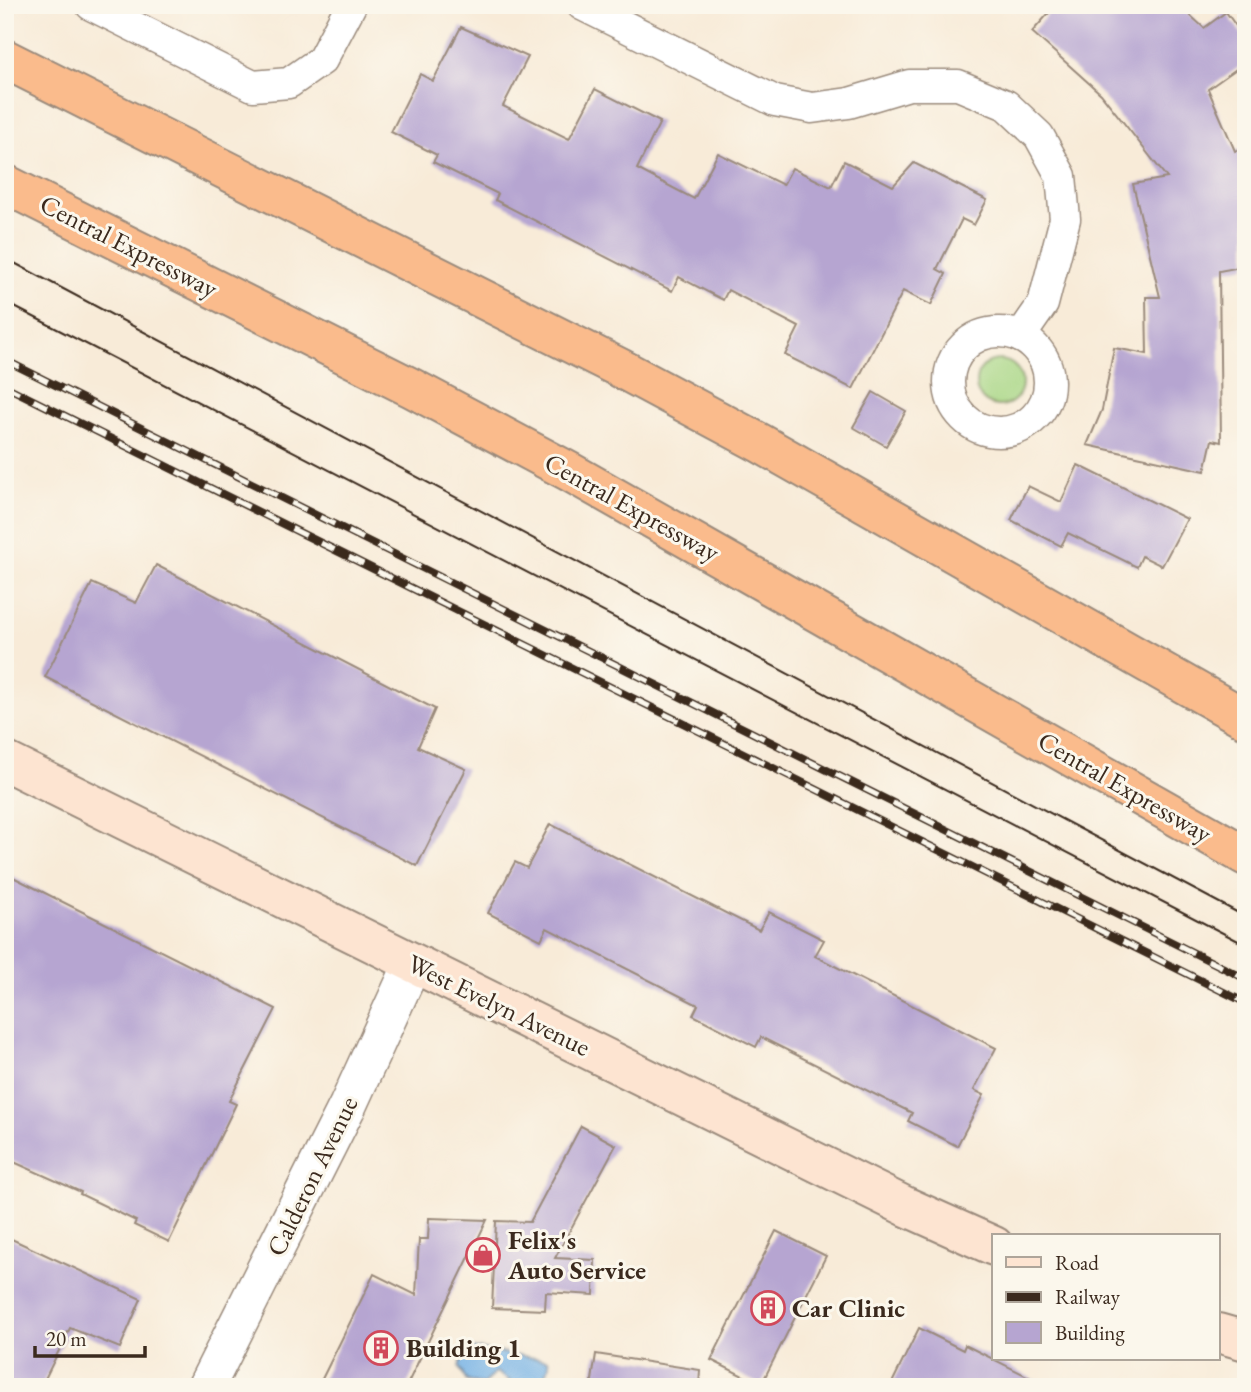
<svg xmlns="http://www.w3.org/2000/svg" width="1251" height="1392" viewBox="0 0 1251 1392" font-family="'EB Garamond',serif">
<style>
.green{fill:#a7d684;stroke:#718051;stroke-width:2}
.water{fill:#72b0e5;stroke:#566d82;stroke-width:2}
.building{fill:#b6a5d1}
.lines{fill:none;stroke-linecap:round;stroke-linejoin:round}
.minor-casing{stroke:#9a8a7b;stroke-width:33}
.tertiary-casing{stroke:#9a8a7b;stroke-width:40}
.secondary-casing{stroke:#9a8a7b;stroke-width:42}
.trunk-casing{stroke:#9a8a7b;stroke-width:42}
.minor{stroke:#fff;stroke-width:30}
.tertiary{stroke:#fff;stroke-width:37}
.secondary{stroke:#fde4d1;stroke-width:38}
.trunk{stroke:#fabb8c;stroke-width:38}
.tram{stroke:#3b2a1e;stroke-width:2}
.rail-casing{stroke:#3b2a1e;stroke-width:8}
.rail{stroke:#fbf7ec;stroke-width:5;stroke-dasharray:16;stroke-linecap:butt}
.labels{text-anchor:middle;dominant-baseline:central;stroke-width:6;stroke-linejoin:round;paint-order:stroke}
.street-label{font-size:26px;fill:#3b2a1e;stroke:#fbf7ec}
.poi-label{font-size:26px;font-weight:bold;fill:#3b2a1e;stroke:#fbf7ec;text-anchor:start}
</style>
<rect width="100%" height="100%" fill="#fbf7ec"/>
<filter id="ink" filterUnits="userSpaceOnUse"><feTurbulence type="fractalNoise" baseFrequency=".0143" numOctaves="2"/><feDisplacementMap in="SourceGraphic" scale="14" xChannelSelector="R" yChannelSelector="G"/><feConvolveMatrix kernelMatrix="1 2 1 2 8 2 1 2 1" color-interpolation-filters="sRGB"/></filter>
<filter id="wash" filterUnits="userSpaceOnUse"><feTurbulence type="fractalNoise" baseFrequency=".00686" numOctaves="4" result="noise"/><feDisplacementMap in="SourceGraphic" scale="28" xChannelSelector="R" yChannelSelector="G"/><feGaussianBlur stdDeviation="1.57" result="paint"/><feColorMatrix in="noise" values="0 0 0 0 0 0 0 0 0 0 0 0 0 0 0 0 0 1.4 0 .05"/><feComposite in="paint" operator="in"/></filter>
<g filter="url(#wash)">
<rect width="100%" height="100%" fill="#f8ebd8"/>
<circle class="green" cx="999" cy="383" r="23"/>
<polygon class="water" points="471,1348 548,1360 549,1367 540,1383 516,1385 496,1372 483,1384 467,1381 459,1367 465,1351"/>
<g id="blocks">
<g class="building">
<polygon points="1056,5 1179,5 1204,28 1226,12 1246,40 1246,62 1208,89 1235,151 1246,147 1246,266 1219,271 1221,442 1212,440 1205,471 1087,445 1102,410 1114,348 1147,354 1146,297 1160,297 1133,184 1167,178 1101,94 1032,32"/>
<polygon points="461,27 528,57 503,106 569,139 595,89 660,122 637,169 694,199 718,153 783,185 792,168 831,187 844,161 893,186 914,163 987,200 974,225 962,219 937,269 946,274 931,305 903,291 853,389 785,355 799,327 728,290 723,300 679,277 672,291 495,200 498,194 433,162 437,155 391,132 420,74 433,81"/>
<polygon points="873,392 906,411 886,446 853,427"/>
<polygon points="1078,465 1187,519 1162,566 1142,556 1137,567 1068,533 1061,546 1011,520 1028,486 1061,502"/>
<polygon points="156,565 435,709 418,747 466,769 417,866 45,677 92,583 136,603"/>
<polygon points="550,824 759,930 769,912 824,940 815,956 996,1048 974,1090 984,1095 957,1146 908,1121 912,1113 761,1037 756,1047 693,1015 698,1005 547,928 541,940 488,913 515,862 527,868"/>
<polygon points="5,873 276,1009 229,1101 236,1104 169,1242 134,1225 136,1221 80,1194 81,1192 5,1158"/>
<polygon points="581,1126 616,1145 555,1258 595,1260 594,1295 546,1292 545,1310 492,1308 496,1221 530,1222"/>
<polygon points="429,1218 487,1220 406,1387 318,1387 374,1274 416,1295 419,1239 428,1239"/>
<polygon points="776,1231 826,1256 761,1385 711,1360"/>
<polygon points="5,1236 141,1299 120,1348 70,1328 41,1387 5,1387"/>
<polygon points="919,1328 963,1350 965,1345 1049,1387 890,1387"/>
<polygon points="596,1354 700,1370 699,1387 591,1387"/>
</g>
</g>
</g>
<g filter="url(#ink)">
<use href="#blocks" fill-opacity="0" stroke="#9a8a7b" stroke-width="2"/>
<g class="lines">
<g class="minor-casing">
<g id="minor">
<polyline points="91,5 253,86 289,83 322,60 351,5"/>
<polyline points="582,5 775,101 812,108 849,103 909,85 958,85 1006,105 1039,136 1061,176 1065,219 1043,304 1020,337"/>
<circle cx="999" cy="382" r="50"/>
</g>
</g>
<g class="tertiary-casing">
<polyline id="tertiary" points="206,1387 348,1105 413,963"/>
</g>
<g class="secondary-casing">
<g id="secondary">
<polyline points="5,761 907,1207 994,1246"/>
<polyline points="1218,1333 1246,1341"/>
</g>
</g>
<g class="trunk-casing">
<g id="trunk">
<polyline points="5,59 620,368 760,443 1246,719"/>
<polyline points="5,184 412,388 570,472 1246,856"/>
</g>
</g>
<use href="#minor" class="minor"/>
<use href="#tertiary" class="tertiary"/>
<use href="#secondary" class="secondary"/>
<use href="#trunk" class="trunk"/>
<g class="tram">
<polyline points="5,258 1246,917"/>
<polyline points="5,302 1246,945"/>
</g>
<g class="rail-casing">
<g id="rail">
<polyline points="5,360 1246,979"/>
<polyline points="5,386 1246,1003"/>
</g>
</g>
<use href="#rail" class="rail"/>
</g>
</g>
<defs>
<g id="shop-ring" transform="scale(1.75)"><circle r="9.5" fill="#fbf7ec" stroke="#d1495b" stroke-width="1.5"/><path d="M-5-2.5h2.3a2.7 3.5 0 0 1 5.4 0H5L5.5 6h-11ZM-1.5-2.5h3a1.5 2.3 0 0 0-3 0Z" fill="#d1495b"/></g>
<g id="building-ring" transform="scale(1.75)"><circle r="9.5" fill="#fbf7ec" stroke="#d1495b" stroke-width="1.5"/><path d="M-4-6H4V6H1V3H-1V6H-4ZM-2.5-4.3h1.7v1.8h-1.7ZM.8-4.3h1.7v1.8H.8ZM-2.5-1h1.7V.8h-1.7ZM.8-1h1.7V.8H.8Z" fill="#d1495b"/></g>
</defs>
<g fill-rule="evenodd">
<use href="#shop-ring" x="483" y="1255"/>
<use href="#building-ring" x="768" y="1308"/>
<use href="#building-ring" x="381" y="1348"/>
</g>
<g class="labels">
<g class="street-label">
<text transform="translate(129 246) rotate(27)">Central Expressway</text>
<text transform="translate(632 507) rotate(29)">Central Expressway</text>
<text transform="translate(1125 787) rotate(30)">Central Expressway</text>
<text transform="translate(499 1005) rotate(26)">West Evelyn Avenue</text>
<text transform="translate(312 1176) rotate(-64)">Calderon Avenue</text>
</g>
<g class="poi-label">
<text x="508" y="1240">Felix's<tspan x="508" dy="30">Auto Service</tspan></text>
<text x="792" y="1308">Car Clinic</text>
<text x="406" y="1348">Building 1</text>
</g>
</g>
<rect width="1251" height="1392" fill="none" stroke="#fbf7ec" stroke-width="28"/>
<rect x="992" y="1234" width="228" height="126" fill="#fbf7ec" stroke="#aea59a" stroke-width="2"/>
<rect x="1006" y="1257" width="35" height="10" fill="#fde4d1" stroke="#aea59a" stroke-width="2"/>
<text x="1055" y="1270" font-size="21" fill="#3b2a1e">Road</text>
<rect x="1006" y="1292" width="35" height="10" fill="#3b2a1e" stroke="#aea59a" stroke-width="2"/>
<text x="1055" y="1304" font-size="21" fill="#3b2a1e">Railway</text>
<rect x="1006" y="1322" width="35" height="21" fill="#b6a5d1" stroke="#aea59a" stroke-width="2"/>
<text x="1055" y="1340" font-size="21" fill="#3b2a1e">Building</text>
<path d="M35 1346v10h110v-10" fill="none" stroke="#3b2a1e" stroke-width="3.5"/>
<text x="46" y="1346" font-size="21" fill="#3b2a1e" stroke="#fbf7ec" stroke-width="5" paint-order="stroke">20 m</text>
</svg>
